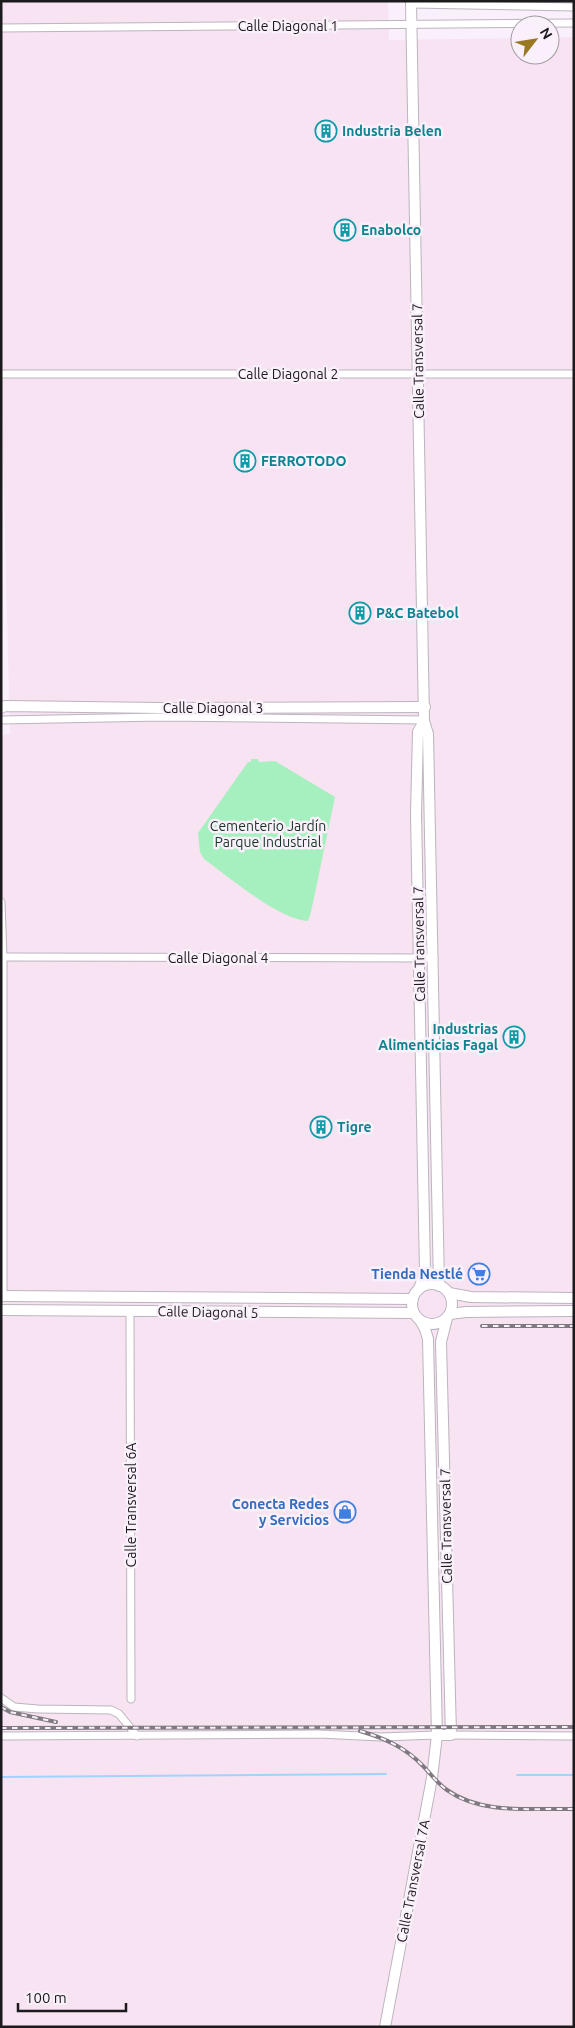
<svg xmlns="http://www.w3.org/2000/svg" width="575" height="2028" viewBox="0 0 575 2028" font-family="Ubuntu,sans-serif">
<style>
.industrial{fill:#f7e3f2}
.green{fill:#a6efbe}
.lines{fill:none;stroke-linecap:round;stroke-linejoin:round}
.stream{stroke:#a0d4ff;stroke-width:2}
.street-casing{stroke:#bcb4be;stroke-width:9}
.secondary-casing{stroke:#bcb4be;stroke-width:12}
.street{stroke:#fff;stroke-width:7}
.secondary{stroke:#fff;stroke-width:10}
.rail-casing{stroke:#7f7a81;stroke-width:4}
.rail{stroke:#f9f0fb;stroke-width:2;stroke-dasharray:5.5;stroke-linecap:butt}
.labels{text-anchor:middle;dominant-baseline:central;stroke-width:5;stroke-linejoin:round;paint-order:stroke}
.street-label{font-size:14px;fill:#1d1a1e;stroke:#f9f0fb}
.culture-label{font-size:14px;font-weight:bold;fill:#0d838f;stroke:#f9f0fb;text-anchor:start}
.park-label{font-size:14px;fill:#153521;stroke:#f9f0fb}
.shop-label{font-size:14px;font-weight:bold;fill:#366cbe;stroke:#f9f0fb;text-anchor:end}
</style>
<rect width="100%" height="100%" fill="#f9f0fb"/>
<polygon class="industrial" points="1,1 388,1 389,40 520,38 520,55 550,55 550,38 574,37 574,2027 1,2027 1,735 10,734 1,372"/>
<path class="green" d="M251 759H258L259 762 275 761 335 797 311 912 308 921C278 919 229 877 204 859L200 852 198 833 248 762H251Z"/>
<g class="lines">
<g class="stream">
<polyline points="517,1775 574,1775"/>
<polyline points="1,1777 386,1774"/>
</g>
<g class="street-casing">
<g id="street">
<polyline points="411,4 574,7"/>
<polyline points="1,28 574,23"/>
<polyline points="1,374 574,374"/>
<polyline points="1,720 161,717 424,720"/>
<polyline points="1,902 3,957 3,1296"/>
<polyline points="1,957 434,958"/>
<polyline points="130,1311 131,1699"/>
<polyline points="1,1698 14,1707 38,1709 111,1710 119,1714 137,1736"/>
<polyline points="451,1735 574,1736"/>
<polyline points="1,1736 319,1734 381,1737 437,1735"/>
</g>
</g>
<g class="secondary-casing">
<g id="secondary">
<polyline points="411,1 424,721 428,734 439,1286"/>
<polyline points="1,708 5,706 161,708 425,707"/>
<circle cx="432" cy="1304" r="20"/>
<polyline points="419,1289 425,1272 416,814 418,732 424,721"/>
<polyline points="449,1293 471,1297 574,1298"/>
<polyline points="1,1296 413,1299"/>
<polyline points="1,1310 414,1313"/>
<polyline points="450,1314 466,1312 574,1311"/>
<polyline points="437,1735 451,1735 441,1342 447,1318"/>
<polyline points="385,2027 432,1778 437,1735 428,1339 425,1329 420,1320"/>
</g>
</g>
<use href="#street" class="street"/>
<use href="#secondary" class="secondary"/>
<g class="rail-casing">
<g id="rail">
<polyline points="482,1326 574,1326"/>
<polyline points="1,1707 10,1712 56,1722"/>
<polyline points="1,1728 574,1727"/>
<path d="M360 1731C384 1738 405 1747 423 1766 431 1774 437 1783 447 1790 482 1815 532 1808 574 1809"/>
</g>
</g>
<use href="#rail" class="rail"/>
</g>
<defs>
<g id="building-ring" transform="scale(1.125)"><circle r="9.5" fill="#f9f0fb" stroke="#0f9aa8" stroke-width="1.5"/><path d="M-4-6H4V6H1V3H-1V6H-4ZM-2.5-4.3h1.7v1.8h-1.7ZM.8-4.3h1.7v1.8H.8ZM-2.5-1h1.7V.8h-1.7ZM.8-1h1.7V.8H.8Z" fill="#0f9aa8"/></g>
<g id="supermarket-ring" transform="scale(1.125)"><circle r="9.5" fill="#f9f0fb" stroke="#3f7fe0" stroke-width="1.5"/><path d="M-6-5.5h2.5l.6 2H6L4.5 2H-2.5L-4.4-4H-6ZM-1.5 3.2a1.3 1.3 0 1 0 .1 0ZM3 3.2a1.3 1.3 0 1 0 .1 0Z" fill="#3f7fe0"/></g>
<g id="shop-ring" transform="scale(1.125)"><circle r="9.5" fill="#f9f0fb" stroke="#3f7fe0" stroke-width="1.5"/><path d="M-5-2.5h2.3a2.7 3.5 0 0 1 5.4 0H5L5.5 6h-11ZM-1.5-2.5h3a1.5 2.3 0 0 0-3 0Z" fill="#3f7fe0"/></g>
</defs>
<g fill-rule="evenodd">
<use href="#building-ring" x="326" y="131"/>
<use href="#building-ring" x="345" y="230"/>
<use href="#building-ring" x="245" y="461"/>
<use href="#building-ring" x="360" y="613"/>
<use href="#building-ring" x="514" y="1037"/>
<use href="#building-ring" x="321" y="1127"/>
<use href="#supermarket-ring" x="479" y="1274"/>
<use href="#shop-ring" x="345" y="1512"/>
</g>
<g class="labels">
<g class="street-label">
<text x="288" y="26">Calle Diagonal 1</text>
<text transform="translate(418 361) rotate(-91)">Calle Transversal 7</text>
<text x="288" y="374">Calle Diagonal 2</text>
<text x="213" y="708">Calle Diagonal 3</text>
<text transform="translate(419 944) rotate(-91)">Calle Transversal 7</text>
<text x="218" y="958">Calle Diagonal 4</text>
<text transform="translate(208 1312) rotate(1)">Calle Diagonal 5</text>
<text transform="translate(131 1505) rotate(-90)">Calle Transversal 6A</text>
<text transform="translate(446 1526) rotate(-91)">Calle Transversal 7</text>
<text transform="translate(413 1881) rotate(-79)">Calle Transversal 7A</text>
</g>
<g class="culture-label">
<text x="342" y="131">Industria Belen</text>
<text x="361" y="230">Enabolco</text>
<text x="261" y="461">FERROTODO</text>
<text x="376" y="613">P&amp;C Batebol</text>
<text x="498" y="1029" text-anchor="end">Industrias<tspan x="498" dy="16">Alimenticias Fagal</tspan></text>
<text x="337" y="1127">Tigre</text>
</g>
<g class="park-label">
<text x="268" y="826">Cementerio Jardín<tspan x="268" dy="16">Parque Industrial</tspan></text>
</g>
<g class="shop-label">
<text x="463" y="1274">Tienda Nestlé</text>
<text x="329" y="1504">Conecta Redes<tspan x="329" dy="16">y Servicios</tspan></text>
</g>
</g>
<rect width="575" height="2028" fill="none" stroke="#1d1a1e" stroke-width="5"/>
<g transform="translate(535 40) rotate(59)"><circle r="24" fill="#f9f0fb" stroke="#a19aa3"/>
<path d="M0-4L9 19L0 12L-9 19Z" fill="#987821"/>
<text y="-8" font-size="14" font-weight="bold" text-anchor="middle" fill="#1d1a1e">N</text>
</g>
<path d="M18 2003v8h108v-8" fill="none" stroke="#1d1a1e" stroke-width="2.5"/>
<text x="25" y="2003" font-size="15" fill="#1d1a1e" stroke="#f9f0fb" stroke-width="4" paint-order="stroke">100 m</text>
</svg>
